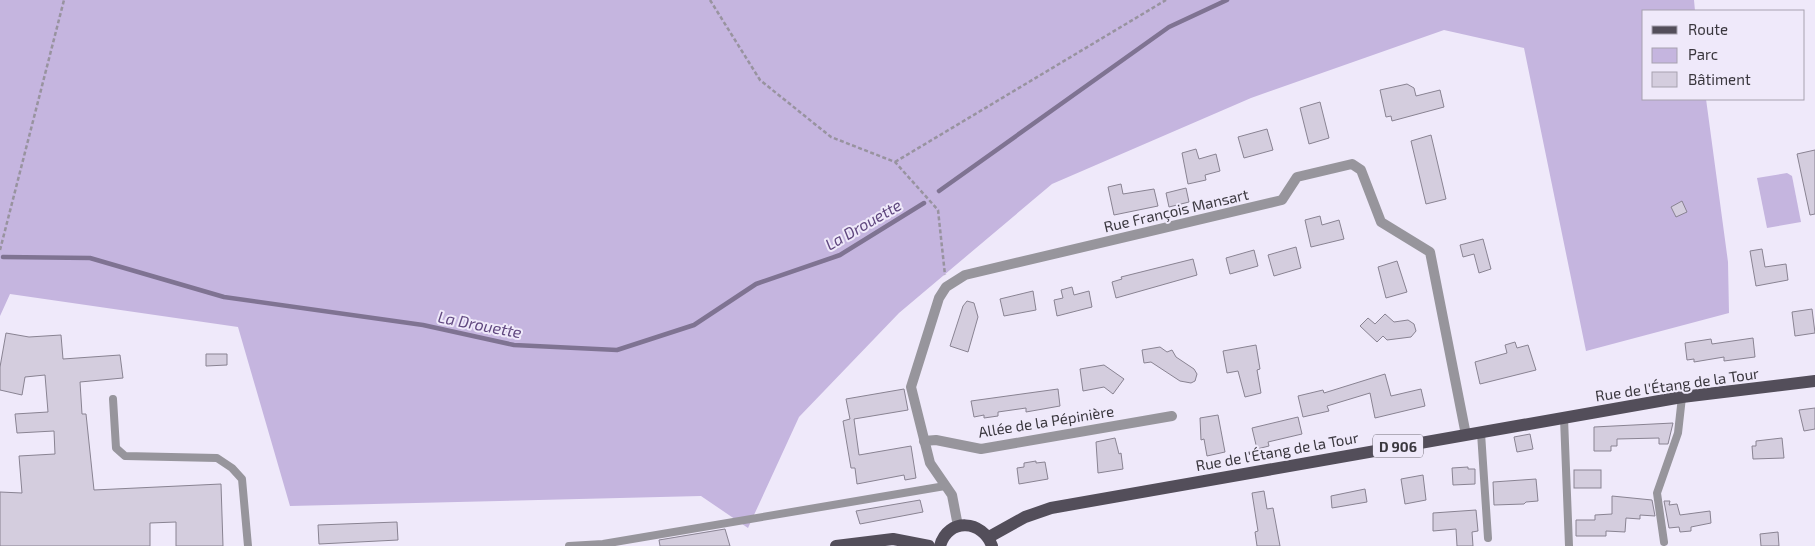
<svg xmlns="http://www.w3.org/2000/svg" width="1815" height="546" viewBox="0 0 1815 546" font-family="'Exo 2',sans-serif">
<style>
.green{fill:#c5b5df}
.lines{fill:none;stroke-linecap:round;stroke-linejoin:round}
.stream{stroke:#7f7392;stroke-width:4.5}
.building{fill:#d4cdde;stroke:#898392}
.path{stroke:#98939f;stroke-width:2.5;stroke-dasharray:4 2.5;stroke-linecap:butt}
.lane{stroke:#97959c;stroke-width:8}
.street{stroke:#97959c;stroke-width:10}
.primary{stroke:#534e5a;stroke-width:12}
.labels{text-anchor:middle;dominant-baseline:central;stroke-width:4;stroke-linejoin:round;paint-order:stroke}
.shield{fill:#efe9fa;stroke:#706c76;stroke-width:1}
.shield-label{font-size:14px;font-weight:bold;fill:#3a373e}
.street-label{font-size:15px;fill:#3a373e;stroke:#efe9fa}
.water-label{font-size:16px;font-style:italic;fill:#60487f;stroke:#efe9fa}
</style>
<rect width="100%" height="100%" fill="#efe9fa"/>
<g class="green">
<polygon points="0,0 1694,0 1695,11 1644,11 1644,99 1706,99 1728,262 1729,313 1586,351 1524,48 1444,30 1251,98 1052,184 899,313 799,417 748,528 701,496 290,506 238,327 10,294 0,316"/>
<polygon points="1787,173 1792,176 1801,222 1767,228 1757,178"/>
</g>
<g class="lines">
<g class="stream">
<polyline points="939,191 1169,27 1227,0"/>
<polyline points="3,257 90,258 224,297 423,325 514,345 617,350 694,325 756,284 840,255 924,203"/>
</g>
</g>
<g class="building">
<polygon points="1407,84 1414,88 1416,96 1440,90 1444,107 1392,121 1391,116 1386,117 1380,90"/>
<polygon points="1320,102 1329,138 1309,144 1300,108"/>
<polygon points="1267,129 1273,150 1244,158 1238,137"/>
<polygon points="1431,135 1446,199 1426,204 1411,141"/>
<polygon points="1196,149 1199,159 1216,154 1220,171 1205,175 1206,180 1188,184 1182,153"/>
<polygon points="1815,150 1815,214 1810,215 1797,154"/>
<polygon points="1121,184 1123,194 1154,189 1158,206 1114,215 1108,187"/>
<polygon points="1186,188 1189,202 1169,207 1166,193"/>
<polygon points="1682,201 1687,212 1676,217 1671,207"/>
<polygon points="1320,216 1322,225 1339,220 1344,239 1311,247 1305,220"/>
<polygon points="1483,239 1491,269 1479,273 1474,254 1463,257 1460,245"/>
<polygon points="1296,247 1301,268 1274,276 1268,255"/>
<polygon points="1762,249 1765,267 1786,264 1788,280 1756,286 1750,251"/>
<polygon points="1254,250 1258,266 1230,274 1226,258"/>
<polygon points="1193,259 1197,275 1116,298 1112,282 1122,279 1121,277"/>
<polygon points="1397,261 1407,292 1386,298 1378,267"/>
<polygon points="1072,287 1074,295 1089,291 1092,307 1057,316 1054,300 1063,298 1061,290"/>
<polygon points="1033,291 1036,310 1004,316 1000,299"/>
<polygon points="967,301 974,303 978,317 968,352 950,346 963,306"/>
<polygon points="1812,309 1815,333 1795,336 1792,312"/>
<polygon points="1385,314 1394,322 1408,320 1414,324 1416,331 1411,337 1387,340 1383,336 1377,342 1360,326 1368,318 1375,324"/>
<polygon points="6,333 29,337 61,335 63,359 120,355 123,378 80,382 82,414 86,414 94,490 221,484 223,546 176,546 176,522 150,523 150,546 0,546 0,492 22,493 19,456 55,454 54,431 17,433 15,414 48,412 45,375 25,377 22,395 0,390 0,367"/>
<polygon points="1753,338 1755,357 1724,361 1724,357 1694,362 1694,359 1687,360 1685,343 1711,339 1712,344"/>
<polygon points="1515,342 1517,348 1528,345 1536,370 1480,384 1475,362 1507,353 1505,345"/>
<polygon points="1256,345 1260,369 1257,370 1261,393 1245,397 1238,371 1227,373 1223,351"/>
<polygon points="1160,347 1167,352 1172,350 1176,357 1194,369 1197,374 1195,381 1191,383 1180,381 1151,362 1144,363 1142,350"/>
<polygon points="206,354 227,354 227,365 206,366"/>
<polygon points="1104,365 1124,379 1113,394 1104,387 1083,391 1080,369"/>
<polygon points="1385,374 1391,396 1421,389 1425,406 1375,418 1370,393 1327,406 1329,411 1303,417 1298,396 1323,390 1324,393"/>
<polygon points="904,389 908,410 854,419 859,455 911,446 916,478 905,480 904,475 857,484 855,468 851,468 843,421 850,419 846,399"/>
<polygon points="1058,389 1060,406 1026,412 1026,408 998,412 998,416 984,418 984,415 974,417 971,401"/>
<polygon points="1815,408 1815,429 1804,431 1799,410"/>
<polygon points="1218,415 1225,452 1207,456 1204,439 1201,440 1200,418"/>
<polygon points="1298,417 1302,434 1268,442 1269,446 1257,449 1252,428"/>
<polygon points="1673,423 1668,444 1659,444 1659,438 1617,439 1617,446 1611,446 1611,451 1594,451 1594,427"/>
<polygon points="1530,434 1533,449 1517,452 1514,437"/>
<polygon points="1115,438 1119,454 1121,453 1123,469 1098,473 1096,442"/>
<polygon points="1782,438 1784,458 1753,459 1752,446 1756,446 1756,441"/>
<polygon points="1036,461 1036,463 1045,462 1048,479 1019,484 1017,468 1024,467 1024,463"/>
<polygon points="1468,467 1468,469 1475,469 1475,484 1453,485 1452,468"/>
<rect x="1574" y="470" width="27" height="18"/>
<polygon points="1423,475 1426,500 1405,504 1401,479"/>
<polygon points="1536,479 1538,501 1526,502 1524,504 1494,505 1493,482"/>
<polygon points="1365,489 1367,502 1332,508 1331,496"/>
<polygon points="1264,491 1267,509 1273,508 1280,546 1257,546 1255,532 1258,531 1252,493"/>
<polygon points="1612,496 1652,500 1655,516 1640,515 1640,519 1626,518 1625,532 1606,531 1606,536 1576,536 1576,520 1595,520 1595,515 1612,514"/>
<polygon points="920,500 923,512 860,524 856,511"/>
<polygon points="1664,501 1670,501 1669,505 1677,504 1680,515 1710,511 1711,523 1691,527 1691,531 1680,532 1679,527 1669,528"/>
<polygon points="1476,510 1478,531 1472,532 1473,546 1457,546 1456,529 1433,531 1433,513"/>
<polygon points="397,522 398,540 319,544 318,525"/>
<polygon points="725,529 730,546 660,546 659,540"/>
<polygon points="1778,532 1779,546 1761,546 1760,534"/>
</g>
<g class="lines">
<g class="path">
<polyline points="710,0 760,80 831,137 895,162 938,210 945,275"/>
<polyline points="895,162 1166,0"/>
<polyline points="0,250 64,0"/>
</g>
<g class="lane">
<polyline points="113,399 116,448 125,456 217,458 232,468 242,479 248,546"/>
<polyline points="1564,418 1569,546"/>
<polyline points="1481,433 1488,538"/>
<polyline points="1664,542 1657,493 1678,433 1682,397"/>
<polyline points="569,546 603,544 945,486"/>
</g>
<g class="street">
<polyline points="924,441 936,440 981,449 1172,416"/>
<polyline points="958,526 952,495 930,463 911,387 939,298 946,287 965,275 1282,200 1297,177 1352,164 1361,170 1381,222 1430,252 1466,435"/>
</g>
<g class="primary">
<polyline points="989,537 1025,517 1051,508 1682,397 1815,381"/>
<polyline points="836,546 893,539 929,546"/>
<path d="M940 546C948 517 983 520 992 546"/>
</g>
</g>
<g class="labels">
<rect class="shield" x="1373" y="434.5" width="50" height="23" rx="4"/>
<g class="shield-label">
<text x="1398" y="446">D 906</text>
</g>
<g class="street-label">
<text transform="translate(1176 210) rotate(-13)">Rue François Mansart</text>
<text transform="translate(1677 384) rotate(-8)">Rue de l'Étang de la Tour</text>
<text transform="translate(1046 421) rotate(-9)">Allée de la Pépinière</text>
<text transform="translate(1277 451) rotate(-10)">Rue de l'Étang de la Tour</text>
</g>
<g class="water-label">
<text transform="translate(863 224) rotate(-30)">La Drouette</text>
<text transform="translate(480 324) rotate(11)">La Drouette</text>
</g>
</g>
<rect x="1642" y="10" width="162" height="90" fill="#efe9fa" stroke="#a7a2af"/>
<rect x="1652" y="26" width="25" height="8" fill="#534e5a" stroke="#a7a2af"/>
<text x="1688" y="35" font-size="15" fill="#3a373e">Route</text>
<rect x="1652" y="48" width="25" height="15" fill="#c5b5df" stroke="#a7a2af"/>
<text x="1688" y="60" font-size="15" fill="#3a373e">Parc</text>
<rect x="1652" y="72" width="25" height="15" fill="#d4cdde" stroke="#a7a2af"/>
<text x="1688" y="85" font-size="15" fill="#3a373e">Bâtiment</text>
</svg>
